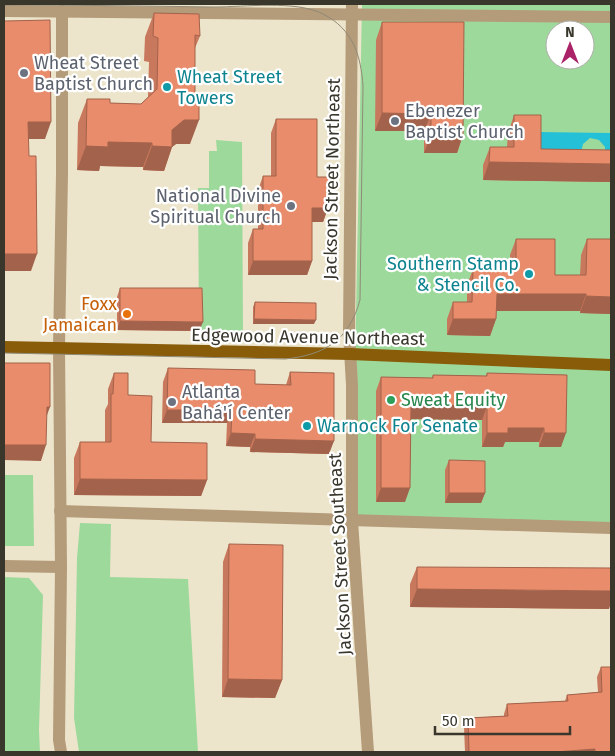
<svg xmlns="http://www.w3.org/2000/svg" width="615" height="756" viewBox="0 0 615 756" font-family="'Fira Sans',sans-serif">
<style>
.green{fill:#9ed99c;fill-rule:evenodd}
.water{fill:#24c0d7;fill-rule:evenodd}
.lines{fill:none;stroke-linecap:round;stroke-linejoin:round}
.minor{stroke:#b49b79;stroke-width:12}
.major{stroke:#895c0a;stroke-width:12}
.tram{stroke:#8f8a78;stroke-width:1}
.wall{fill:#c8785c}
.shaded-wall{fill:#a3624b}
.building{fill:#e98c6b;stroke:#a3624b}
.worship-dot{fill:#6b7280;stroke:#fff;stroke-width:2}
.culture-dot{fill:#0f9aa8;stroke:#fff;stroke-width:2}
.food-dot{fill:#e8710a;stroke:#fff;stroke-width:2}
.leisure-dot{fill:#2e9e5b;stroke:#fff;stroke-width:2}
.labels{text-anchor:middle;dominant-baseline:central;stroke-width:4.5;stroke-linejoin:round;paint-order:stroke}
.worship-label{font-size:18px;fill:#5b616d;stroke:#fff;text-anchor:start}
.culture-label{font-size:18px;fill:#0d838f;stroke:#fff;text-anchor:start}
.street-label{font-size:18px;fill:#39362c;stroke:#fff}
.food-label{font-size:18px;fill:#c56008;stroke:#fff;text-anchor:end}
.leisure-label{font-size:18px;fill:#27864d;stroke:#fff;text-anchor:start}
</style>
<rect width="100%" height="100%" fill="#ede5cb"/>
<g class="green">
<path d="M362 4H611V527L352 521ZM555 30H585V60H555Z"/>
<polygon points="216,140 242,142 243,332 199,331 198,188 209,188 209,151 217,151"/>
<polygon points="4,475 33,475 34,546 4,546"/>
<polygon points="80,523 111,524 110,577 188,579 198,752 79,752 74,718 77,558"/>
<polygon points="4,577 29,578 43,595 39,730 40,752 4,752"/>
</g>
<path class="water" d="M537 132 611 133V167H534ZM590 138 599 140 605 147V151L581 153 583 144Z"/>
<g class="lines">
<g class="minor">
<polyline points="352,4 349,333 352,385 352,521 368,752"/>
<polyline points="4,11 611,17"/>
<polyline points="60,511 611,528"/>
<polyline points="4,566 61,567"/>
<polyline points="61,752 59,740 61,567 59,348 62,173 62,11"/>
</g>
<polyline class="major" points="4,347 350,354 611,365"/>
<path class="tram" d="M4 5C74 5 144 6 214 7 245 7 296 0 323 14 353 29 361 56 363 86L360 300C349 340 325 355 285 359L4 353"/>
</g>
<g class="wall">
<polygon points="154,13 200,36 195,48 190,144 176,144 172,147 164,171 143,170 143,167 100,166 99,171 77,170 78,123 87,99 110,103 141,104 148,97 149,62 144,61 145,37"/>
<polygon points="382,22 463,135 457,153 424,153 424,131 375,131 376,40"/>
<polygon points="514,115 541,149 611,150 611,182 483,180 483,165 490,147 507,147 508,133"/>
<polygon points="276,119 317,177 328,208 323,222 312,222 312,261 307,275 248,275 248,243 253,229 258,229 258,190 263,176 271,176 271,133"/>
<polygon points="516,239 555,275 580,275 581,255 587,239 611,239 611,314 580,313 580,311 496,311 496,319 490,336 447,335 447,319 453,302 467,302 467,285 473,269 510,269 510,255"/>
<polygon points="120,288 199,331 117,330 117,297"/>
<polygon points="255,302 314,324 253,324 253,307"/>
<polygon points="168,368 255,384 286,385 290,372 329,454 250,452 250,447 226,446 227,423 162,423 163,382"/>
<polygon points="114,373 128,395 151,442 207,480 201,496 74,495 74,458 80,442 105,442 105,410 108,404 108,389"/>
<polygon points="487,373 567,375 561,447 539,447 539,442 505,442 503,447 482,447 482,420 411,419 405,502 376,502 376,391 381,377 432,378 433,375 486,376"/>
<polygon points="449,460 485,493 481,503 445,503 445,470"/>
<polygon points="229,544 282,680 275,698 222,697 223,562"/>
<polygon points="417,567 609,609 410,607 410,584"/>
<polygon points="601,667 611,752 465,752 464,727 468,718 504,716 504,714 507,704 565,701 567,695 598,692 597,677"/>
</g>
<g class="shaded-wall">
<polygon points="382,113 431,114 424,131 375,131"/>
<polygon points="184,120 199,120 190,144 176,144 172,147 164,171 143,170 152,146"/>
<polygon points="28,122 51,122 45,139 22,139"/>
<polygon points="431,135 463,135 457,153 424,153"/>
<polygon points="108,142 152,143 143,167 100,166 99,171 77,170 86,146"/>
<polygon points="489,162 611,164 611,182 483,180"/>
<polygon points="312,208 328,208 323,222 307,222"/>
<polygon points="4,254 37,254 31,271 4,271"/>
<polygon points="253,261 312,261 307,275 248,275"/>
<polygon points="497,294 586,294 580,311 491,311"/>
<polygon points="586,296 611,297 611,314 580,313"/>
<polygon points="254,319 316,320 314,324 253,324"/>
<polygon points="453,319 496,319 490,336 447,335"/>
<polygon points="120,321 203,322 199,331 117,330"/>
<polygon points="411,405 487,406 482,420 406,419"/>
<polygon points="47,407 50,407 44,423"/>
<polygon points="167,410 232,410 227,423 162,423"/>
<polygon points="508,428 544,428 539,442 505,442 503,447 482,447 487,433"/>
<polygon points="231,433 255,434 250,447 226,446"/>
<polygon points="544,433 566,433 561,447 539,447"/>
<polygon points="255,439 334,441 329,454 250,452"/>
<polygon points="4,445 46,445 41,461 4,460"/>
<polygon points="80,479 207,480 201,496 74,495"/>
<polygon points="381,488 410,488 405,502 376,502"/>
<polygon points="449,493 485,493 481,503 445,503"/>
<polygon points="417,589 611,591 611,603 609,609 410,607"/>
<polygon points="228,679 282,680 275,698 222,697"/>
<polygon points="595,749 594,752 555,752"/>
</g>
<g class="building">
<polygon points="154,13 199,14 200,36 195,35 195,99 199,99 199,120 184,120 172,130 172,147 152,146 152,143 108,142 108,147 86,146 87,99 110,99 110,103 141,104 157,89 158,38 153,36"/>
<polygon points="50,20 51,122 28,122 29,156 36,156 37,254 4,254 4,21"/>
<polygon points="382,22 464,22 463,135 431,135 431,114 382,113"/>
<polygon points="514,115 541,115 541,149 611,150 611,164 489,162 490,147 514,147"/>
<polygon points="276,119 317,119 317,177 329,177 328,208 312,208 312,261 253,261 253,229 263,229 263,176 276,176"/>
<polygon points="516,239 555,239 555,275 586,275 587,239 611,239 611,297 586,296 586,294 497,294 496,319 453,319 453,302 472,302 473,269 516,269"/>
<polygon points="120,288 202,288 203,322 120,321"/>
<polygon points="255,302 316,303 316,320 254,319"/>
<polygon points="4,363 50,363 50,407 47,407 46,445 4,445"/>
<polygon points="168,368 255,370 255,384 291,385 290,372 334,373 334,441 255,439 255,434 231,433 232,410 167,410"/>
<polygon points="114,373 128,373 128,395 152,396 151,442 207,443 207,480 80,479 80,442 111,442 111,394 113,394"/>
<polygon points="487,373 567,375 566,433 544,433 544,428 508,428 508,433 487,433 487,406 411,405 410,488 381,488 381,377 433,378 433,375 487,376"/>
<polygon points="449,460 485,461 485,493 449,493"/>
<polygon points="229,544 283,545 282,680 228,679"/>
<polygon points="417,567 611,568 611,591 417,589"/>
<polygon points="601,667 611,667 611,752 595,752 595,749 555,752 469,752 468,718 508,716 507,704 568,701 567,695 602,692"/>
</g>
<g class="worship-dot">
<circle cx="24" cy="73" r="5"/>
<circle cx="395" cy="121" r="5"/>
<circle cx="291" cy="206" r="5"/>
<circle cx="172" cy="402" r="5"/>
</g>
<g class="culture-dot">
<circle cx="167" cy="87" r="5"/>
<circle cx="529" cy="274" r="5"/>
<circle cx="307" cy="426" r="5"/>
</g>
<circle class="food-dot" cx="127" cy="314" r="5"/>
<circle class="leisure-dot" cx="391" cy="400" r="5"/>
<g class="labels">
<g class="worship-label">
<text x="34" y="63">Wheat Street<tspan x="34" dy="21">Baptist Church</tspan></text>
<text x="405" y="111">Ebenezer<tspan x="405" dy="21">Baptist Church</tspan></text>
<text x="281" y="196" text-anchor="end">National Divine<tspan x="281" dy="21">Spiritual Church</tspan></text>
<text x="182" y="392">Atlanta<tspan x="182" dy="21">Bahá'í Center</tspan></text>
</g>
<g class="culture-label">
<text x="177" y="77">Wheat Street<tspan x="177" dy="21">Towers</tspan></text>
<text x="519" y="264" text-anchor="end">Southern Stamp<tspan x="519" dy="21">&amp; Stencil Co.</tspan></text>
<text x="317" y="426">Warnock For Senate</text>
</g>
<g class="street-label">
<text transform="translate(332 179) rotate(-89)">Jackson Street Northeast</text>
<text transform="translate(308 337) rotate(1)">Edgewood Avenue Northeast</text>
<text transform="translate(340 554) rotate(-93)">Jackson Street Southeast</text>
</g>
<g class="food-label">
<text x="117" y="304">Foxx<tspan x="117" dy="21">Jamaican</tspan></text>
</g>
<g class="leisure-label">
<text x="401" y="400">Sweat Equity</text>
</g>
</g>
<rect width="615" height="756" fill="none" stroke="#39362c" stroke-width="10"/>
<g transform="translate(570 45)"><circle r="24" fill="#ffffff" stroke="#b0afab"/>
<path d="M0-4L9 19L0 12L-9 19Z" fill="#aa2369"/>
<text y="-8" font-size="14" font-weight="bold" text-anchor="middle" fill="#39362c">N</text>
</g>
<path d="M435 726v8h135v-8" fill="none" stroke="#39362c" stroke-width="2.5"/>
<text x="442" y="726" font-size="15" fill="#39362c" stroke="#ffffff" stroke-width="4" paint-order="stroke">50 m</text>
</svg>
